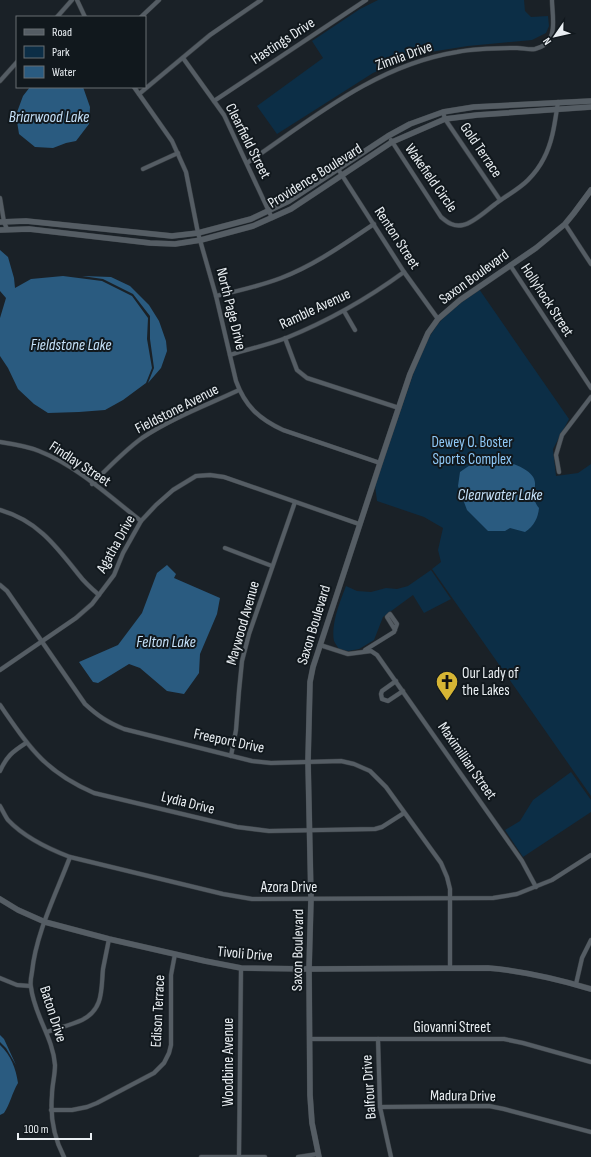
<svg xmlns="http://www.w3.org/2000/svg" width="591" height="1157" viewBox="0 0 591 1157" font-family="'Sofia Sans Condensed',sans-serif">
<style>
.green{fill:#0c2e46}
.water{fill:#2a5b80}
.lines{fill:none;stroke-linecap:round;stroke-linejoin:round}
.street-casing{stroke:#373d42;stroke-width:5}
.secondary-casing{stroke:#373d42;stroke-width:6}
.street{stroke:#555d64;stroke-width:4}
.secondary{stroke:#555d64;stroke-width:5.5}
.labels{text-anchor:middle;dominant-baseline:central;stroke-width:4;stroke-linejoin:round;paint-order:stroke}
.street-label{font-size:15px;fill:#eaeff3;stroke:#11181d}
.park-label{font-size:15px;fill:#8fc8f6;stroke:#11181d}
.poi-label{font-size:15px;fill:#eaeff3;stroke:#11181d;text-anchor:start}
.water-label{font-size:16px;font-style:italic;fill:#c5e1f9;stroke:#11181d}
</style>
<rect width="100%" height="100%" fill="#1a2127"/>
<g class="green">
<polygon points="378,0 524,0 525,11 531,17 548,16 549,26 546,33 532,40 468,46 430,52 405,59 373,73 277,134 257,106 323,58 312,41 360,9"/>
<polygon points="479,289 569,419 553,449 556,476 578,473 591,464 591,796 432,569 441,562 438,550 443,528 424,517 377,501 375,485 415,369 426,342 437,325 449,312"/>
<path d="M431 570 451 599 424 613 413 595 383 617 374 640 359 649 348 651 339 649C337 646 335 643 334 641 331 623 340 602 346 586L357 591 371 592 386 588 397 589 408 586Z"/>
<polygon points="571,772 591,800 591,812 523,857 505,830 520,821 533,800"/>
</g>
<g class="water">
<polygon points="30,87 83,87 90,107 89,124 76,141 66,143 53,148 35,147 19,134 16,115 23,96"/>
<polygon points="0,250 8,257 14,278 15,288 31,279 63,276 102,281 132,296 148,318 147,339 152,368 146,383 123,400 105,410 79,412 48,413 34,404 18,389 8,368 0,356 0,318 6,298 0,291"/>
<polygon points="82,276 111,277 130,286 149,305 159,321 166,341 167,351 161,368 148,383 154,368 150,339 150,316 133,294 103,279"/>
<path d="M487 456C500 460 536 467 535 484 535 496 531 497 539 508 538 518 534 526 525 532L510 528 505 531H488L467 510 458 486 460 472 473 463Z"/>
<polygon points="167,565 176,574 174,578 220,598 217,614 200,654 199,673 184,694 167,691 140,668 129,664 98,683 93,682 79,662 118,645 142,613 157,573"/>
<polygon points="0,1035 4,1039 16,1065 6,1048 0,1042"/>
<path d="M0 1045C11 1055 16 1069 18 1083 12 1093 10 1104 4 1113L0 1115Z"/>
</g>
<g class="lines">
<g class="street-casing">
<g id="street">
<polyline points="77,0 85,17"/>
<polyline points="57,17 72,0"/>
<polyline points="141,17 159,0"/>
<polyline points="183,58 224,115 272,218"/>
<polyline points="0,81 17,62"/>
<path d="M134 87 172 141 186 172 198 233 216 296 236 381C245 406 259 419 283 430L380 463"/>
<polyline points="139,94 210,35 261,0"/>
<polyline points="214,101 366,0"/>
<polyline points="443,112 445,119 500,200"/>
<path d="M391 140 441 217C448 223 454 227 463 225 474 223 489 208 498 202 509 194 519 189 528 180 534 174 540 166 544 158 553 141 555 121 558 102"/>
<path d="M247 163C313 118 376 65 457 52 477 48 497 48 517 48 523 48 529 50 535 49 539 48 543 46 546 44 557 35 552 12 552 0"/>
<polyline points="143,169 178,153"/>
<polyline points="338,169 404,272 438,319"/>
<polyline points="0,198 4,222 7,229"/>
<polyline points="565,224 591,264"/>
<polyline points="510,265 591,388"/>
<path d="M216 296C238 291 260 286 281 278 315 265 344 244 374 224"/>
<polyline points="344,311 355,330"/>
<polyline points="285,338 297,370 307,378 399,408"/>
<path d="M230 355C248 349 268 345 286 338 328 321 367 299 404 272"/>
<path d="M0 442C13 444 27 446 39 451 77 466 109 496 141 521"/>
<polyline points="559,472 556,455 562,435 591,397"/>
<path d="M92 484C108 468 124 451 142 438 172 418 207 405 239 390"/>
<path d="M0 510C38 521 56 546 79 575 85 583 92 589 99 595"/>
<polyline points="225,548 272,566"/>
<path d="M0 585 7 591 85 704C98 716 107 722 124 729L252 761 271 763 341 761 354 764 370 771 386 787 441 863 447 877 450 889V968"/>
<polyline points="320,645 348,654 371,651 377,655 522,861 536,887"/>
<polyline points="365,650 394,632 397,624 390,614 387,617 395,630"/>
<polyline points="0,670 76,618 92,604 114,575 123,553 141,521 156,505 173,490 196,476 210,475 224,477 359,524"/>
<polyline points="396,681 382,691 381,694 382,699 388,701 403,691"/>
<path d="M0 705C30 748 44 771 94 793L237 827 269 831 375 829 382 827 404 813"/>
<polyline points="231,756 236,730 239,691 242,661 249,634 295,502"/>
<path d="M0 771C7 756 12 752 26 743"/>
<path d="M0 806C3 811 5 816 8 820 24 837 49 849 70 857L223 894 252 899 493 898 517 894 552 880 591 855"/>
<polyline points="0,978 17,985 30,986"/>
<polyline points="576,984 582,958 591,940"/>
<path d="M47 1032C58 1028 71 1025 82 1020 104 1009 101 989 103 969 105 959 107 949 109 939"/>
<polyline points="310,1039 504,1039 523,1043 591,1062"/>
<polyline points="378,1039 380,1107 391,1157"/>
<polyline points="380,1107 489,1106 504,1109 591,1132"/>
<polyline points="51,1110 72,1110 87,1107 97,1103 154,1073 164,1063 169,1053 171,1045 171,975 175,954"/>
<path d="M64 1157C54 1138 50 1117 52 1095 52 1085 55 1076 55 1065 53 1037 34 1015 31 987 30 983 31 977 32 972 36 933 56 894 70 857"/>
<polyline points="201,1157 265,1157"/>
<polyline points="239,1157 241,968"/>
<polyline points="298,1157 318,1154"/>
</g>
</g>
<g class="secondary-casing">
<g id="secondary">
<polyline points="0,222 26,221 172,236 198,233 251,219 289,201 388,136 410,124 443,112 474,107 591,101"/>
<polyline points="0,230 29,229 150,243 175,244 201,240 253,226 291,209 392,142 445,119 477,115 591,107"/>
<path d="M0 899 18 910 45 922 109 939 205 961 241 968 309 969 488 968C523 971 557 979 591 989"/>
<polyline points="319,1157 312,1123 310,1095 309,969 311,899 308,761 310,682 313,667 380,463 410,374 428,333 438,319 460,300 536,248 565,224 574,213 591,190"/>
</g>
</g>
<use href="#street" class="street"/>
<use href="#secondary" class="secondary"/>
</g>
<defs>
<g id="church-pin" transform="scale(1.15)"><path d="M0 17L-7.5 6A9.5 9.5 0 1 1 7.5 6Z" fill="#d6b534" stroke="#11181d"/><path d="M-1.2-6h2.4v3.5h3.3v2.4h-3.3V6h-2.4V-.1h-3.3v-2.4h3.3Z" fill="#111"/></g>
</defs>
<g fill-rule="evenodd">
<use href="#church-pin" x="447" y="682"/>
</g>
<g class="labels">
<g class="street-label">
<text transform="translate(283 41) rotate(-33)">Hastings Drive</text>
<text transform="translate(404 56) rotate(-20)">Zinnia Drive</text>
<text transform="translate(248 141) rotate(63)">Clearfield Street</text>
<text transform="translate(481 150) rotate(56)">Gold Terrace</text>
<text transform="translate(315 176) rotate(-32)">Providence Boulevard</text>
<text transform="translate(431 178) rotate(55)">Wakefield Circle</text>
<text transform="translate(397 238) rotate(57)">Renton Street</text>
<text transform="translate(474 277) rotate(-36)">Saxon Boulevard</text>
<text transform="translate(547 300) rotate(57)">Hollyhock Street</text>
<text transform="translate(231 309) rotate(76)">North Page Drive</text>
<text transform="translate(315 309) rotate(-25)">Ramble Avenue</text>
<text transform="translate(177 409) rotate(-27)">Fieldstone Avenue</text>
<text transform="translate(80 464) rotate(33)">Findlay Street</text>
<text transform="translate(116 544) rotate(-61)">Agatha Drive</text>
<text transform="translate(243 623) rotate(-74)">Maywood Avenue</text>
<text transform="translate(314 625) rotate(-73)">Saxon Boulevard</text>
<text transform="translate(229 741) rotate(12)">Freeport Drive</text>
<text transform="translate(467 761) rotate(55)">Maximillian Street</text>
<text transform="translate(188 803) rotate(14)">Lydia Drive</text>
<text x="289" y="887">Azora Drive</text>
<text transform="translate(298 950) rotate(-89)">Saxon Boulevard</text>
<text transform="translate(245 954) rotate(5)">Tivoli Drive</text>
<text transform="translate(158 1011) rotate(-87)">Edison Terrace</text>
<text transform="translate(53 1014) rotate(72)">Baton Drive</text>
<text x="452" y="1027">Giovanni Street</text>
<text transform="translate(228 1062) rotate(-90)">Woodbine Avenue</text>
<text transform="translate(369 1087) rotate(-94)">Balfour Drive</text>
<text transform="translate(463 1096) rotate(1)">Madura Drive</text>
</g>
<g class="park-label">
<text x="472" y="442">Dewey O. Boster<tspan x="472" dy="17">Sports Complex</tspan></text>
</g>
<g class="poi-label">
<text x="462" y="673">Our Lady of<tspan x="462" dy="17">the Lakes</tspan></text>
</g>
<g class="water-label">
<text x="49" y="117">Briarwood Lake</text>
<text x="71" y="345">Fieldstone Lake</text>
<text x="500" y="495">Clearwater Lake</text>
<text x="166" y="642">Felton Lake</text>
</g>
</g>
<rect x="16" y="16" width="130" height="72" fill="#11181d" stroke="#686e73"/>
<rect x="24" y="29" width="20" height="6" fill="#555d64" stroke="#686e73"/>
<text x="52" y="36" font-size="12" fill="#eaeff3">Road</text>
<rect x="24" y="46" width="20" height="12" fill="#0c2e46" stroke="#686e73"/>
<text x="52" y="56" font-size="12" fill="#eaeff3">Park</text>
<rect x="24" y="66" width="20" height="12" fill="#2a5b80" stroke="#686e73"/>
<text x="52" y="76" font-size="12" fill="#eaeff3">Water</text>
<g transform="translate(555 36) rotate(236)" stroke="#11181d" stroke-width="3" paint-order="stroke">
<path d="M0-3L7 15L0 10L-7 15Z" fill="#eaeff3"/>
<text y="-6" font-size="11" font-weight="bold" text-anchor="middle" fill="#eaeff3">N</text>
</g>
<path d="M18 1133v6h73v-6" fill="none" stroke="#eaeff3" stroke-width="2"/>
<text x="24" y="1133" font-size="12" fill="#eaeff3" stroke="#11181d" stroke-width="3" paint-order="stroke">100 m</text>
</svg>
